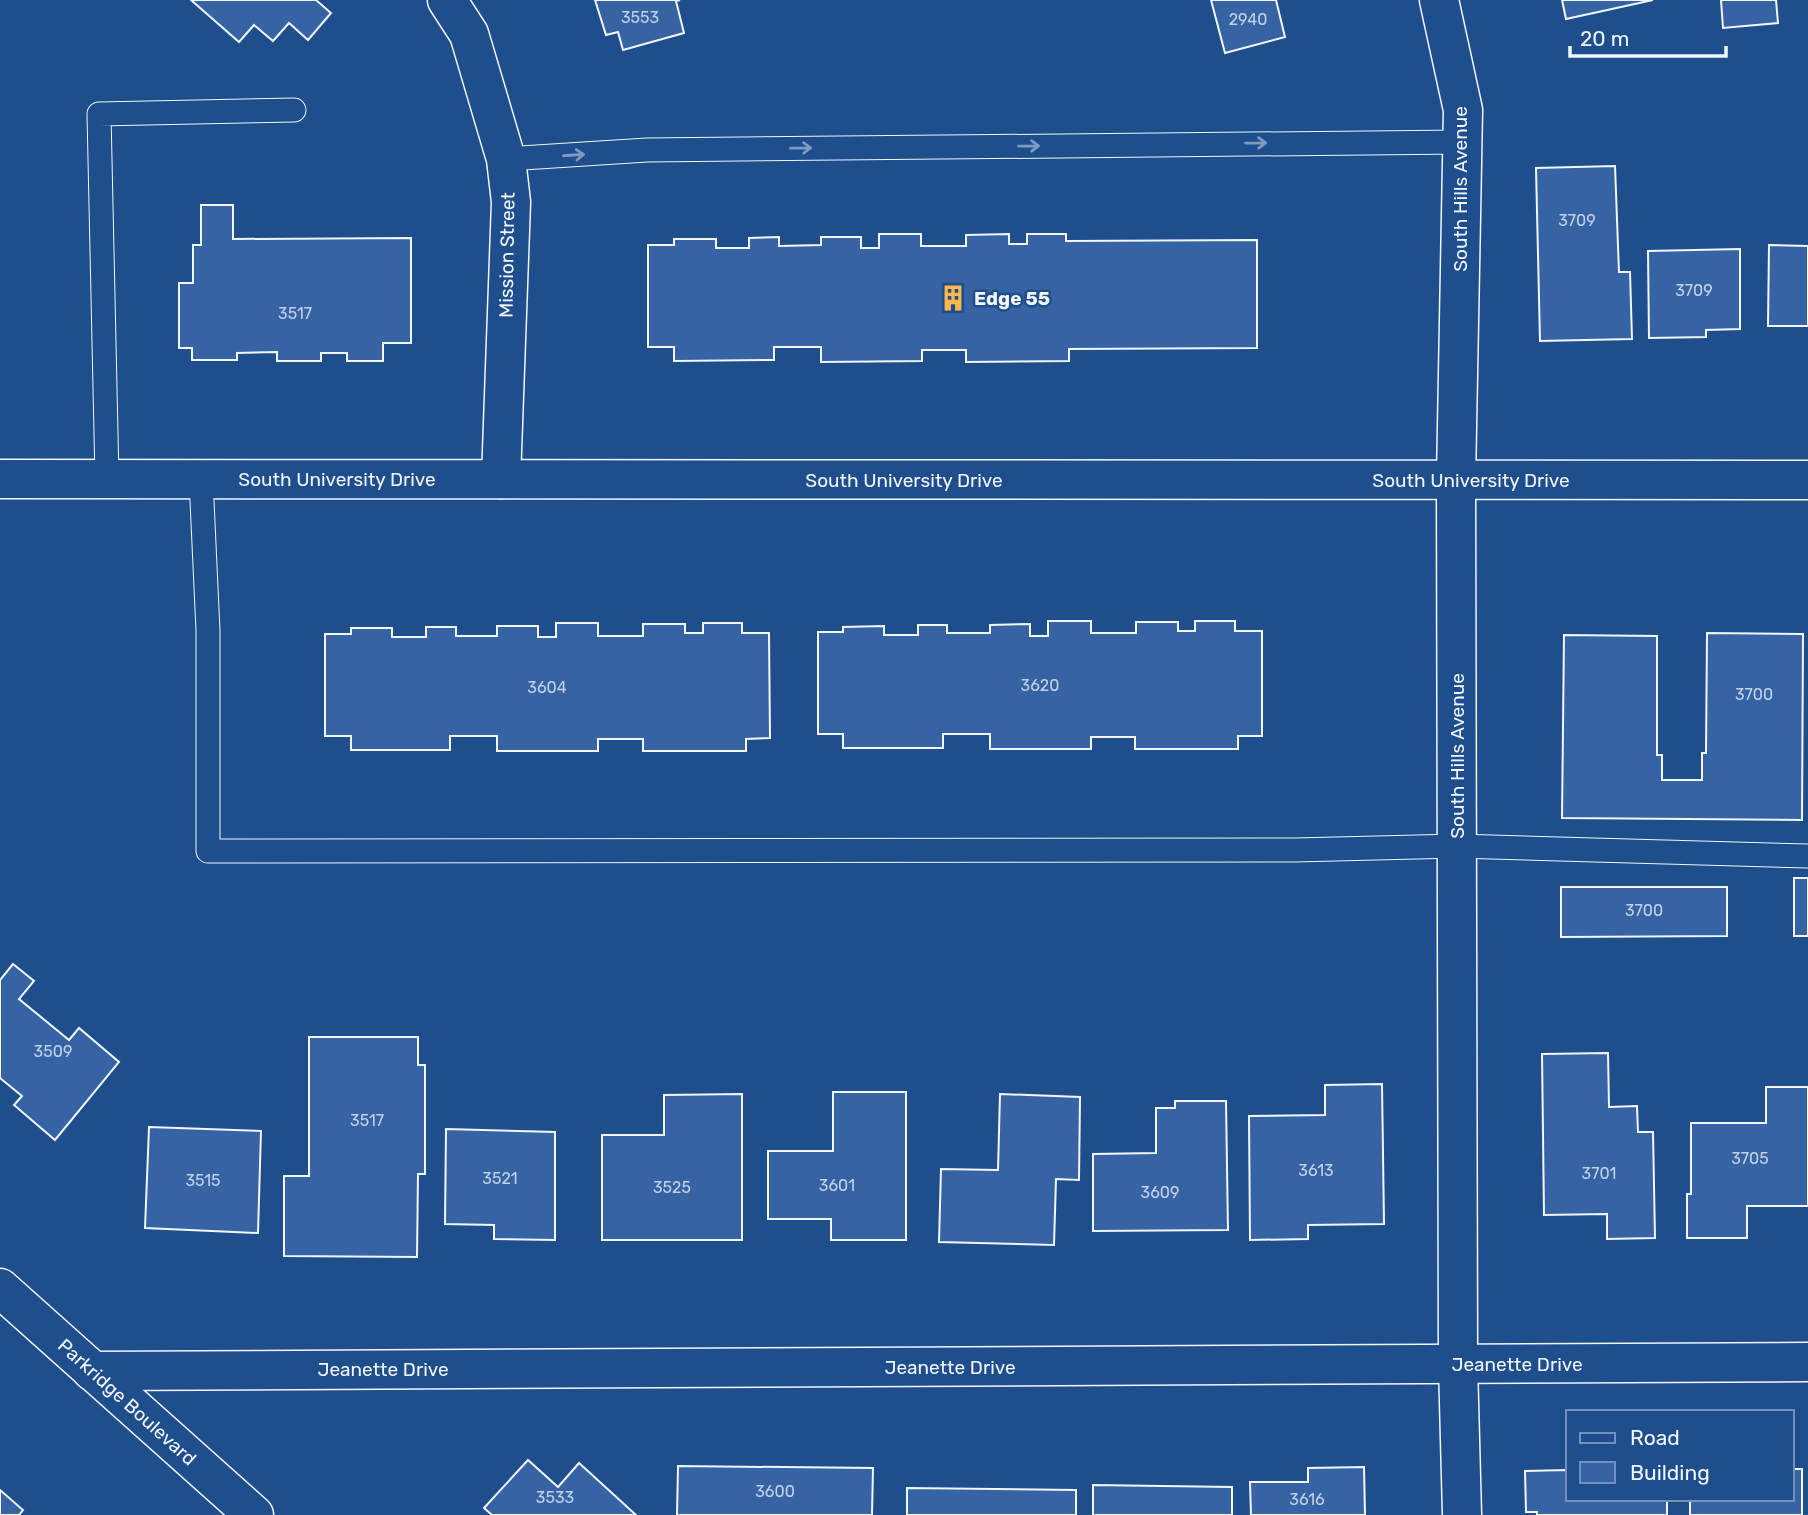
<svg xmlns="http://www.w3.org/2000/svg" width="1808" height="1515" viewBox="0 0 1808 1515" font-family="Rubik,sans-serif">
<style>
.building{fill:#3563a3;stroke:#f2f6ff;stroke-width:2}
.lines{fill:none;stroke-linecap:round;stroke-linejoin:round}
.lane-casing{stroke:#f2f6ff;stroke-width:25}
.street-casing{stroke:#f2f6ff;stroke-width:41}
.secondary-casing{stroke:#f2f6ff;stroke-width:41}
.lane{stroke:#1f4e8c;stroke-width:23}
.street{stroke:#1f4e8c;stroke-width:38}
.secondary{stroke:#1f4e8c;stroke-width:38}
.oneway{stroke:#7e9ac0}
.labels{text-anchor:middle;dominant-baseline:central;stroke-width:5;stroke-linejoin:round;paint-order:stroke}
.number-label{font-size:16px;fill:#c3d1e8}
.street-label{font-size:19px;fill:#f2f6ff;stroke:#1f4e8c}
.poi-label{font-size:19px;font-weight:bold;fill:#f2f6ff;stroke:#1f4e8c;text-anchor:start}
</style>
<rect width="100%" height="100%" fill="#1f4e8c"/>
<g class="building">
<polygon points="191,0 316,0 331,13 308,40 289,23 273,41 254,25 239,42"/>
<polygon points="595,0 680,0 676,1 684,33 623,50 618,32 606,35"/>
<polygon points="1211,0 1276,0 1285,37 1225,53"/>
<polygon points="1562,0 1653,0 1566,19"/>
<polygon points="1721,0 1776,0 1778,23 1723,28"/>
<polygon points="1615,166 1619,272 1630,272 1632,339 1540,341 1536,168"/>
<polygon points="201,205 233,205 233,239 411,238 411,343 383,343 383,361 347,361 347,353 321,353 321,361 277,361 277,352 237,353 237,360 192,360 192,348 179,348 179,283 193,283 193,245 201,245"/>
<polygon points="879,234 921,234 921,246 966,246 966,235 1009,234 1009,244 1027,244 1027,234 1066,234 1066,241 1257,240 1257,348 1069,349 1069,361 966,362 966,350 922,350 922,361 821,362 821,347 774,347 774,360 674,361 674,347 648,347 648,245 674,245 674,239 716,239 716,248 749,248 749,238 779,237 779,246 821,245 821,237 861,237 861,248 879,248"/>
<polygon points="1769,245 1808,246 1808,326 1768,326"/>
<polygon points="1740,249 1740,329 1706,330 1706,337 1649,338 1648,251"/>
<polygon points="1048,621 1091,621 1091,633 1136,633 1136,622 1178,622 1178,631 1195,631 1195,621 1235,621 1235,631 1262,631 1262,736 1238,736 1238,749 1135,749 1135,737 1091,737 1091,749 990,749 990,734 943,734 943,748 843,748 843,734 818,734 818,632 843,632 843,627 884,626 884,635 918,635 918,625 947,625 947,633 990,633 990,625 1030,624 1030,636 1048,636"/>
<polygon points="556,623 598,623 598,636 643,636 643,624 685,624 685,633 703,633 703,623 742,623 742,633 769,633 770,738 746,739 746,751 643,751 643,739 598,739 598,751 497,751 497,736 450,736 450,750 351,750 351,736 325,736 325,634 351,634 351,628 392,628 392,637 426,637 426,627 456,627 456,636 497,636 497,626 538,626 538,637 556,637"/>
<polygon points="1707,633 1803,634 1802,820 1562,818 1564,635 1657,636 1657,755 1662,755 1662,780 1702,780 1702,753 1706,753"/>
<rect x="1794" y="878" width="14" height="58"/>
<polygon points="1561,887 1727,887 1727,936 1561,937"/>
<polygon points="13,964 34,981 19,999 69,1040 79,1028 119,1062 55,1140 14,1105 22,1096 0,1078 0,980"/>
<polygon points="309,1037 418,1037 418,1065 425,1065 425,1174 418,1174 417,1257 284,1256 284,1176 309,1176"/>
<polygon points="1608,1053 1609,1107 1637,1106 1638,1132 1653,1132 1655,1238 1607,1239 1607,1214 1544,1215 1542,1054"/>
<polygon points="1382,1084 1384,1224 1308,1225 1308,1239 1250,1240 1249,1116 1325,1115 1325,1085"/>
<polygon points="1766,1087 1808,1087 1808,1206 1747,1206 1747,1238 1687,1238 1687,1194 1691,1194 1691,1123 1766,1123"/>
<polygon points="833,1092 906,1092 906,1240 831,1240 831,1219 768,1219 768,1151 833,1151"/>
<polygon points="742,1094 742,1240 602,1240 602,1135 664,1135 664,1095"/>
<polygon points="1000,1094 1080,1097 1079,1180 1056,1179 1054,1245 939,1242 941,1169 998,1170"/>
<polygon points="1175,1101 1226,1101 1228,1230 1093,1231 1093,1154 1156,1153 1156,1108 1175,1108"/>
<polygon points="149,1127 261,1131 258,1233 145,1228"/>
<polygon points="446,1129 555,1132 555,1240 494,1239 494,1225 445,1224"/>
<polygon points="528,1460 558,1487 579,1463 636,1515 492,1515 484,1508"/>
<polygon points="678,1466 873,1468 872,1515 677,1515"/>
<polygon points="1364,1467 1365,1515 1251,1515 1250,1482 1308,1482 1308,1468"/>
<polygon points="1792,1469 1802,1469 1802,1515 1690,1515 1690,1499 1792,1499"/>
<polygon points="1568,1470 1568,1499 1667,1499 1667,1515 1537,1515 1537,1512 1526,1512 1525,1471"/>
<polygon points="1093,1485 1232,1487 1232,1515 1093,1515"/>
<polygon points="907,1488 1076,1490 1076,1515 907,1515"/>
<polygon points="0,1490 23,1510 19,1515 0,1515"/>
</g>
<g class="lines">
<g class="lane-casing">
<g id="lane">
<polyline points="506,159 647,150 1462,142"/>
<polyline points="107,479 99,114 294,110"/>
<polyline points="201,479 208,631 208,851 1295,850 1457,846 1808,856"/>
</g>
</g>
<g class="street-casing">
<g id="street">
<polyline points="447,0 469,34 506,159 511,202 501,479"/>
<polyline points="1439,0 1463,110 1456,480 1458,1364 1462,1515"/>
<polyline points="92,1371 1808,1362"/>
</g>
</g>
<g class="secondary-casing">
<g id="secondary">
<polyline points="0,479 1808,480"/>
<polyline points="0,1288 254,1515"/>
</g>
</g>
<use href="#lane" class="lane"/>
<use href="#street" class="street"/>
<use href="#secondary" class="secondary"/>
</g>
<defs><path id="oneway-shaft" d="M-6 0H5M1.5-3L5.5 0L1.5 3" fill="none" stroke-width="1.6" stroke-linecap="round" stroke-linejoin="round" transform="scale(1.75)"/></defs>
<g class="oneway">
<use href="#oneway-shaft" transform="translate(1256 143) rotate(-1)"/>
<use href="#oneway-shaft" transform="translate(1029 146) rotate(-1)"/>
<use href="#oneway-shaft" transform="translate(801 148) rotate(-1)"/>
<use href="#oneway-shaft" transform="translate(574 155) rotate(-4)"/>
</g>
<defs>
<g id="building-bare" transform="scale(2.1)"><path d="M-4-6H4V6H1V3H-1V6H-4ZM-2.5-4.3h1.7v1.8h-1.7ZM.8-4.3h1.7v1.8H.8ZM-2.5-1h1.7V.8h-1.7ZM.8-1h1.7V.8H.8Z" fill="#ffb74d" stroke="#1f4e8c" stroke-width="2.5" paint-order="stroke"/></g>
</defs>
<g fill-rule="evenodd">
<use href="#building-bare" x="953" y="298"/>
</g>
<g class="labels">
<g class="number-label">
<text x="640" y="17">3553</text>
<text x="1248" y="19">2940</text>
<text x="1577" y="220">3709</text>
<text x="1694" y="290">3709</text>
<text x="295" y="313">3517</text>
<text x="1040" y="685">3620</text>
<text x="547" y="687">3604</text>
<text x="1754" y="694">3700</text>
<text x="1644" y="910">3700</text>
<text x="53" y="1051">3509</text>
<text x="367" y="1120">3517</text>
<text x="1750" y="1158">3705</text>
<text x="1316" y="1170">3613</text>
<text x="1599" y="1173">3701</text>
<text x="500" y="1178">3521</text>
<text x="203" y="1180">3515</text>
<text x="837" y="1185">3601</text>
<text x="672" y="1187">3525</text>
<text x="1160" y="1192">3609</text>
<text x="775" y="1491">3600</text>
<text x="555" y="1497">3533</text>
<text x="1307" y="1499">3616</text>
</g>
<g class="street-label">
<text transform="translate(1460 189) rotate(-90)">South Hills Avenue</text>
<text transform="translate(507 255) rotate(-89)">Mission Street</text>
<text x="337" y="479">South University Drive</text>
<text x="904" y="480">South University Drive</text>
<text x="1471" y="480">South University Drive</text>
<text transform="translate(1457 756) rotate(-90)">South Hills Avenue</text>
<text x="1517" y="1364">Jeanette Drive</text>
<text x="950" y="1367">Jeanette Drive</text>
<text x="383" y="1369">Jeanette Drive</text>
<text transform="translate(127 1402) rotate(42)">Parkridge Boulevard</text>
</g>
<g class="poi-label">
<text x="974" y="298">Edge 55</text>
</g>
</g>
<rect x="1566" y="1410" width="228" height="91" fill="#1f4e8c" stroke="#7391ba" stroke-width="2"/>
<rect x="1580" y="1433" width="35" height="10" fill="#1f4e8c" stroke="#7391ba" stroke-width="2"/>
<text x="1630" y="1445" font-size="21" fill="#f2f6ff">Road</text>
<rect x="1580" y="1462" width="35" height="21" fill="#3563a3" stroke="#7391ba" stroke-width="2"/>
<text x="1630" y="1480" font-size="21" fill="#f2f6ff">Building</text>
<path d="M1570 46v10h156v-10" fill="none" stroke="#f2f6ff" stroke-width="3.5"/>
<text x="1580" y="46" font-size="21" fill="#f2f6ff" stroke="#1f4e8c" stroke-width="5" paint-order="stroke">20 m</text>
</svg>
